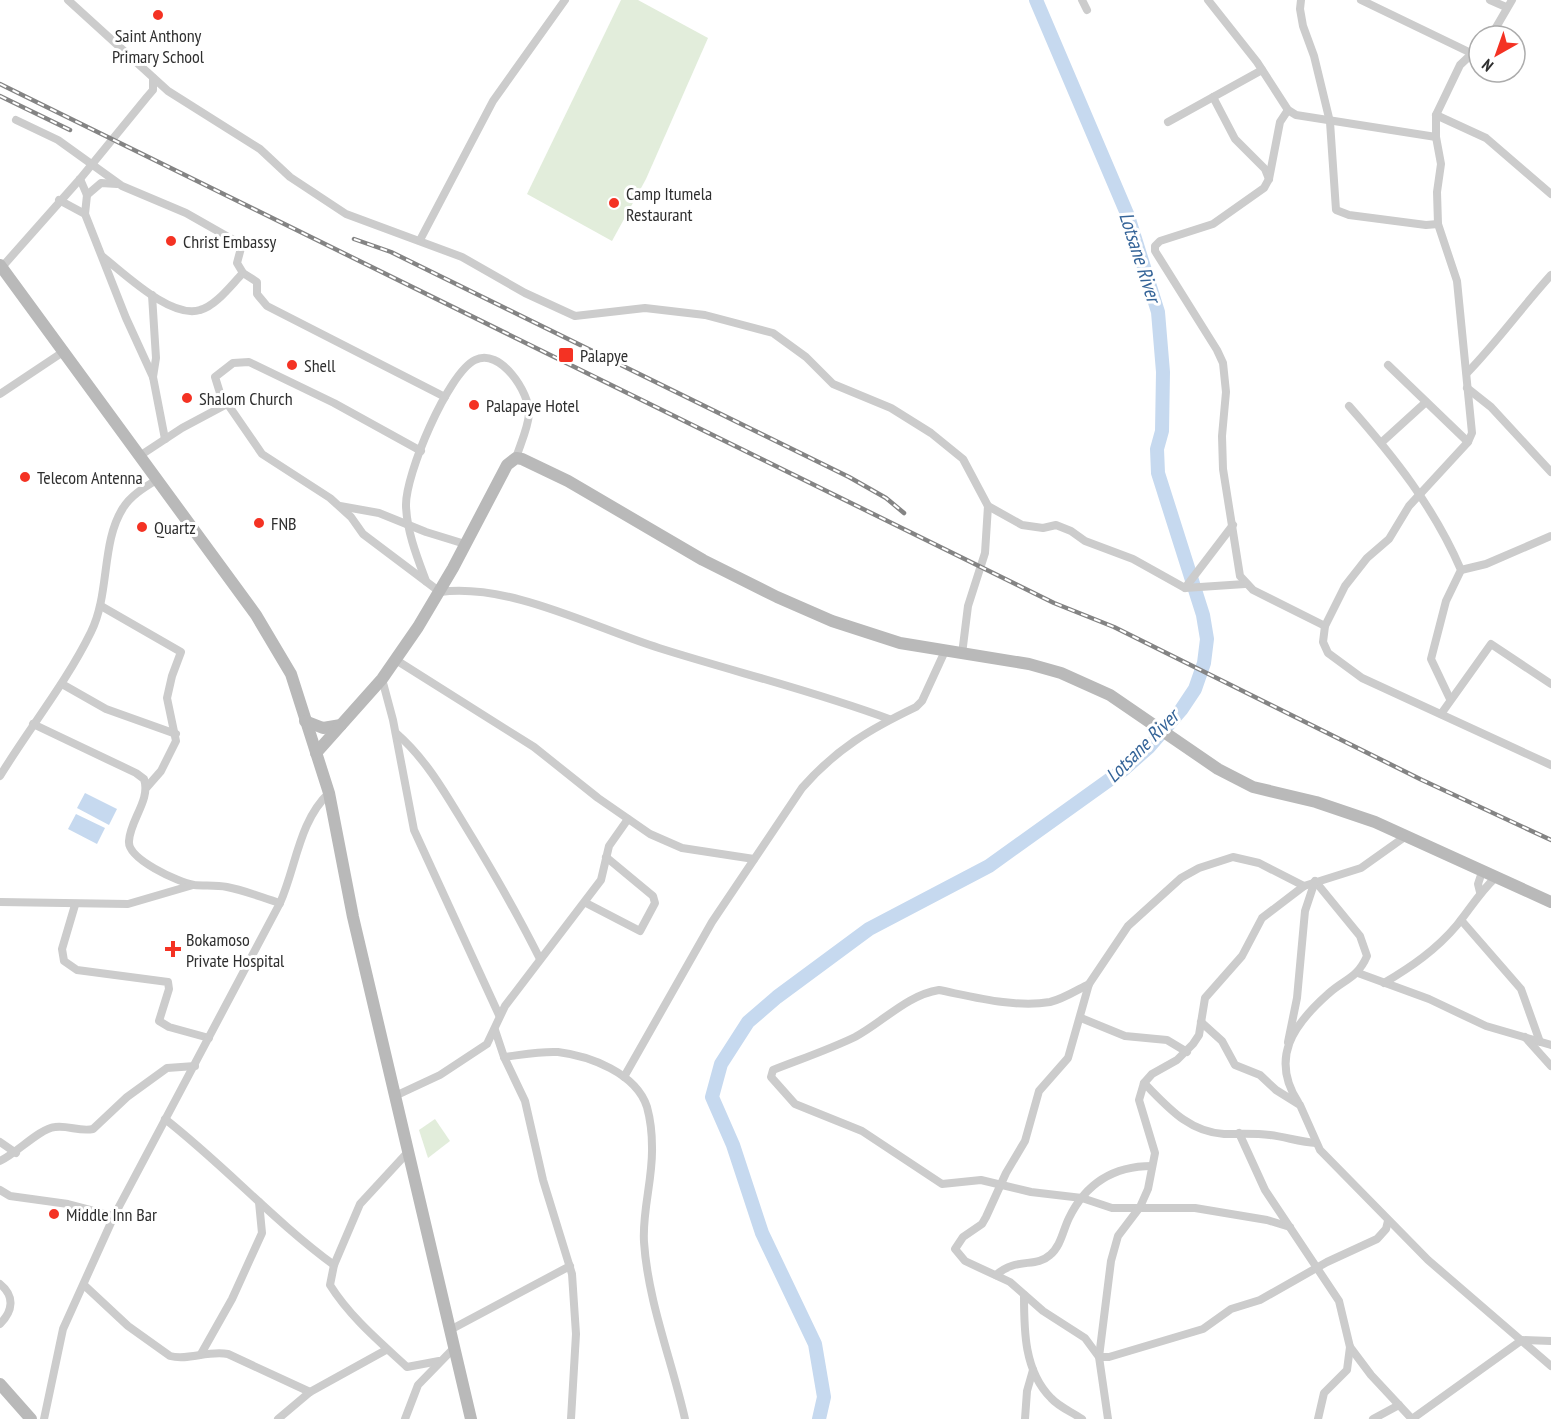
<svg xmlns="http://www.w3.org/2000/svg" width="1551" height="1419" viewBox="0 0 1551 1419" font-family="'PT Sans Narrow',sans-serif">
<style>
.green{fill:#e2eddb}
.water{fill:#c6d9ef}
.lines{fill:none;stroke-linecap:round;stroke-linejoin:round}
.river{stroke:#c6d9ef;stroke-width:14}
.street{stroke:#ccc;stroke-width:8}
.secondary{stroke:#b9b9b9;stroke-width:12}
.rail-casing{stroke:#848484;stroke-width:4.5}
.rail{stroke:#fff;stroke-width:2;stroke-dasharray:7;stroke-linecap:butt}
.poi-dot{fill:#f43223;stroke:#fff;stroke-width:2}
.labels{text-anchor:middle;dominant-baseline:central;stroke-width:6;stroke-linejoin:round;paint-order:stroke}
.poi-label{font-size:18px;fill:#2f2f2f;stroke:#fff;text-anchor:start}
.water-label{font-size:20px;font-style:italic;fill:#356498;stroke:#fff}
</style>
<rect width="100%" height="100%" fill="#fff"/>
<g class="green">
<polygon points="621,0 638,0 708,38 646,179 612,241 527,194"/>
<polygon points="435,1119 450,1141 428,1158 419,1130"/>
</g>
<g class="water">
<polygon points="85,793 117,809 109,825 77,808"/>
<polygon points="76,814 105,828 97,844 68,829"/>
</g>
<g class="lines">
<polyline class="river" points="819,1419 824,1397 815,1344 762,1233 733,1145 712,1097 721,1064 748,1022 777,997 869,929 989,866 1123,770 1149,747 1181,710 1195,689 1204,663 1207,639 1203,615 1158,473 1157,449 1162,431 1163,372 1158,312 1128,216 1036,0"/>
<g class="street">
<polyline points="68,0 168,91 260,149 290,177 346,214 462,257 525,293 575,316 645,308 705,315 773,333 806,357 833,384 891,408 931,433 963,459 988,506 985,553 968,606 962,654"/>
<polyline points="1082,0 1087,10"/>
<polyline points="1208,0 1257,62 1288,110 1296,115 1436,137"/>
<polyline points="1301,0 1300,9 1303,26 1314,56 1330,122 1336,210 1349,215 1426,225 1438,224"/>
<polyline points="1361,0 1471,53"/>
<polyline points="1490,0 1506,7"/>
<polyline points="1491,36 1512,0"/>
<polyline points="1479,47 1460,65 1436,115 1436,137 1441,164 1437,192 1438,224 1457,281 1472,433 1468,442 1409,506 1389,539 1367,558 1345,586 1325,626 1323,642 1328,653 1362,678 1551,765"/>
<polyline points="1213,97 1235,139 1265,169 1269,179"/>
<polyline points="1288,110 1280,122 1269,179 1264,188 1213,224 1160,241 1155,246 1155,251 1217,350 1223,363 1226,392 1222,436 1223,469 1240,576 1253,590 1325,626"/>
<polyline points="1436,115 1486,138 1551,194"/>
<polyline points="16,120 58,140 122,186 186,213 237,242 241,248 237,263 243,273 257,282 257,294 267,306 445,397"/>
<polyline points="1168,122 1262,70"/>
<polyline points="80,179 87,195 85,214"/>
<polyline points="87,195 101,183 117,184"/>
<polyline points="59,200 85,214 126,318 153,377 165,439"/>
<polyline points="420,240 493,101 565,0"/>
<path d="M103 257C125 274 171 319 200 310 216 306 232 284 243 273"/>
<polyline points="2,267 80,179 147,97 153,90 153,78"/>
<polyline points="152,295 156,358 153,377"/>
<polyline points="1388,365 1468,442"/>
<path d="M1467 373C1497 342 1522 307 1551 275"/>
<polyline points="1467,388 1491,407 1551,472"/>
<polyline points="0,394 63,352"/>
<path d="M1349 406C1394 457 1434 507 1461 570L1446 601 1431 659 1450 699"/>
<polyline points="1382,442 1426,402"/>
<path d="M421 451 334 403 249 362 233 363 215 377 220 393 262 454 330 498 351 517 363 534 440 592C510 583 592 627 659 648 735 672 814 691 889 719"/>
<polyline points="141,455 182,428 227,404"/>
<polyline points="340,506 379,513 426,532 465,544"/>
<polyline points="988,506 1022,525 1043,528 1056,525 1071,531 1085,541 1133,559 1185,588 1245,584"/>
<polyline points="1461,570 1486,564 1551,536"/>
<path d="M426 581C417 557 407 532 406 506 405 475 448 373 475 360 500 347 530 393 529 414 528 428 520 445 516 458"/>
<polyline points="1185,588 1233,525"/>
<polyline points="101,606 181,652 172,676 167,698 176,741 161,771 147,787"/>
<polyline points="396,660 534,747 598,798 650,834 682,848 754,859"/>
<polyline points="382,679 393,720 414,830 499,1015"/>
<polyline points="62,684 106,709 176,734"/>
<polyline points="1441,714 1491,644 1551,684"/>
<path d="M33 724 136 773 144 779C151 800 130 820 129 841 127 859 178 882 194 885 205 886 216 885 227 887 244 890 263 898 280 903"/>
<path d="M396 733C425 758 444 791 464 824 491 868 517 913 540 959"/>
<path d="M0 776C30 727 66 683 91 632 110 594 101 542 123 508 131 495 145 487 158 479"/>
<polyline points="1304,886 1259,863 1233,857 1199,868 1181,878 1128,926 1089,984 1068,1058 1039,1091 1025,1141 1006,1173 986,1217 982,1224 963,1237 955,1249 965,1261 1010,1282 1043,1311 1085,1338 1099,1357 1109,1357 1203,1329 1231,1309 1260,1300 1327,1262 1377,1239 1386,1229 1388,1221"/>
<polyline points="1480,892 1478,884 1482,872"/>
<polyline points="0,902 128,904 193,885"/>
<polyline points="586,903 640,931 655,903 653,896 606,857"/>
<polyline points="75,905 62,949 64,961 77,970 168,982 169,989 159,1021 169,1027 209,1038"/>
<polyline points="1461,920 1521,989 1540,1042"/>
<polyline points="1358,973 1429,999 1486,1026 1551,1045"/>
<path d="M1384 983C1411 967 1436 950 1457 925 1470 909 1480 892 1495 878"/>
<path d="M1089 984C1077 990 1063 999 1050 1002 1015 1008 974 997 939 990 907 995 883 1022 855 1037 828 1050 801 1059 773 1070L771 1077 795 1104 862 1131 942 1184 981 1180 1031 1192 1082 1198 1112 1208H1195L1267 1220 1290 1227"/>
<polyline points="1081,1018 1125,1036 1167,1040 1187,1052"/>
<polyline points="1201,1022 1222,1041 1235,1065 1260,1075 1276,1090 1300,1105 1320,1150 1428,1260 1551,1366"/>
<polyline points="495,1030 504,1057 525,1101 543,1180 572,1274 576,1334 571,1419"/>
<polyline points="1525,1037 1551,1066"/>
<polyline points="1288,1042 1297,998 1305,911 1315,881"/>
<path d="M504 1057C521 1055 540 1051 558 1052 590 1056 636 1073 647 1107 650 1118 652 1135 652 1147 653 1179 642 1211 644 1242 648 1302 672 1361 685 1419"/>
<path d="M624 1077 712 922 802 788C836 749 870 729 916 707L922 701 945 651"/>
<path d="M1144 1083C1167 1106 1188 1132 1224 1134 1239 1134 1254 1133 1270 1135 1286 1137 1300 1142 1316 1143"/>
<polyline points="395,1096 440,1075 487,1044 505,1006 601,880 609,846 628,819"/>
<path d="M1298 1102C1270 1058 1293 1025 1328 994 1344 979 1357 979 1367 956L1360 936 1315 881"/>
<path d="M165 1119C224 1165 274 1221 334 1265"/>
<polyline points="1239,1133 1265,1190 1339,1301 1350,1347 1371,1375 1412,1419 1522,1340 1551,1341"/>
<polyline points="0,1142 16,1153"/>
<path d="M408 1152 360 1204 334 1265 330 1285C350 1317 380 1342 407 1367L439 1361"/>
<path d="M0 1161C17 1153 39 1129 55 1127 68 1125 80 1132 93 1129L127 1097 167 1068 195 1066"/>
<polyline points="0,1190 10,1196 68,1204 114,1216"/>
<path d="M996 1275C1016 1257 1036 1268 1050 1255 1061 1246 1063 1230 1069 1218 1086 1183 1113 1166 1152 1166"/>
<path d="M0 1284C15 1296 13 1311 0 1324"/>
<path d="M84 1285 128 1326 170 1356C188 1361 208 1350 228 1354L310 1392"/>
<path d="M1024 1295C1024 1330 1024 1371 1051 1398 1059 1407 1072 1412 1082 1419"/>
<polyline points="450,1330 570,1266"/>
<polyline points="201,1354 232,1299 262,1233 259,1202"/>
<path d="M44 1419 63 1329 114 1216 280 903C296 867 299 821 329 793"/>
<polyline points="278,1419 310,1392 386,1350"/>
<polyline points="405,1419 418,1385 454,1348"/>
<polyline points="1025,1419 1027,1391 1033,1370"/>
<polyline points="1108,1419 1099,1357 1111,1261 1118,1236 1140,1207 1148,1189 1155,1153 1139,1100 1144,1083 1152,1074 1177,1060 1193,1044 1199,1035 1205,998 1242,956 1262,918 1304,886 1361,868 1406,836"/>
<polyline points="1318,1419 1324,1393 1347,1370 1350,1347"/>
<polyline points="1373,1419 1399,1405"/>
</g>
<g class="secondary">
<polyline points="0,265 256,615 291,674 329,793 353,917 471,1419"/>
<polyline points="305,721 323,728 341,725"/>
<polyline points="316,753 382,679 418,627 453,568 507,465 516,458 522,459 568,481 703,560 777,597 832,621 900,643 1029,664 1061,673 1110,695 1218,769 1253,787 1316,802 1375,822 1551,902"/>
<polyline points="0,1384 31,1419"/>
</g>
<g class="rail-casing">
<g id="rail">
<polyline points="0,84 1054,603 1114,627 1422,780 1551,840"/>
<polyline points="0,96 70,130"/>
<polyline points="354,239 391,252 849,477 886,498 904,513"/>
</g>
</g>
<use href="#rail" class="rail"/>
</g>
<g class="poi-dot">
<circle cx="158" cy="15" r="6"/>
<circle cx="614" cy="203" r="6"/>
<circle cx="171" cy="241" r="6"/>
<rect x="558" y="347" width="16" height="16" rx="3"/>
<circle cx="292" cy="365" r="6"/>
<circle cx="187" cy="398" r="6"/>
<circle cx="474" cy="405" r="6"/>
<circle cx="25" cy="477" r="6"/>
<circle cx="259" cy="523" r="6"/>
<circle cx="142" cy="527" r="6"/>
<path d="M170 940h6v6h6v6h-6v6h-6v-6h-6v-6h6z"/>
<circle cx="54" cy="1214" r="6"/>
</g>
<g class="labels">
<g class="poi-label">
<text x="158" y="35" text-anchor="middle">Saint Anthony<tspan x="158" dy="21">Primary School</tspan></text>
<text x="626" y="193">Camp Itumela<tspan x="626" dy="21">Restaurant</tspan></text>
<text x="183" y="241">Christ Embassy</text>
<text x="580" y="355">Palapye</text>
<text x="304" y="365">Shell</text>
<text x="199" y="398">Shalom Church</text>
<text x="486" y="405">Palapaye Hotel</text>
<text x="37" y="477">Telecom Antenna</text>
<text x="271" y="523">FNB</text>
<text x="154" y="527">Quartz</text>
<text x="186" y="939">Bokamoso<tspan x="186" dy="21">Private Hospital</tspan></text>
<text x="66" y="1214">Middle Inn Bar</text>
</g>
<g class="water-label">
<text transform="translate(1140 257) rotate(72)">Lotsane River</text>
<text transform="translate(1142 746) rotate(-45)">Lotsane River</text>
</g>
</g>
<g transform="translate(1497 54) rotate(220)"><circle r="28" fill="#ffffff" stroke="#acacac" stroke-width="1.5"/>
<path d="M0-4.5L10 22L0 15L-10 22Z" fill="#f43223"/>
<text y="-9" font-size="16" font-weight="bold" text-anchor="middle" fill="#2f2f2f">N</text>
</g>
</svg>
